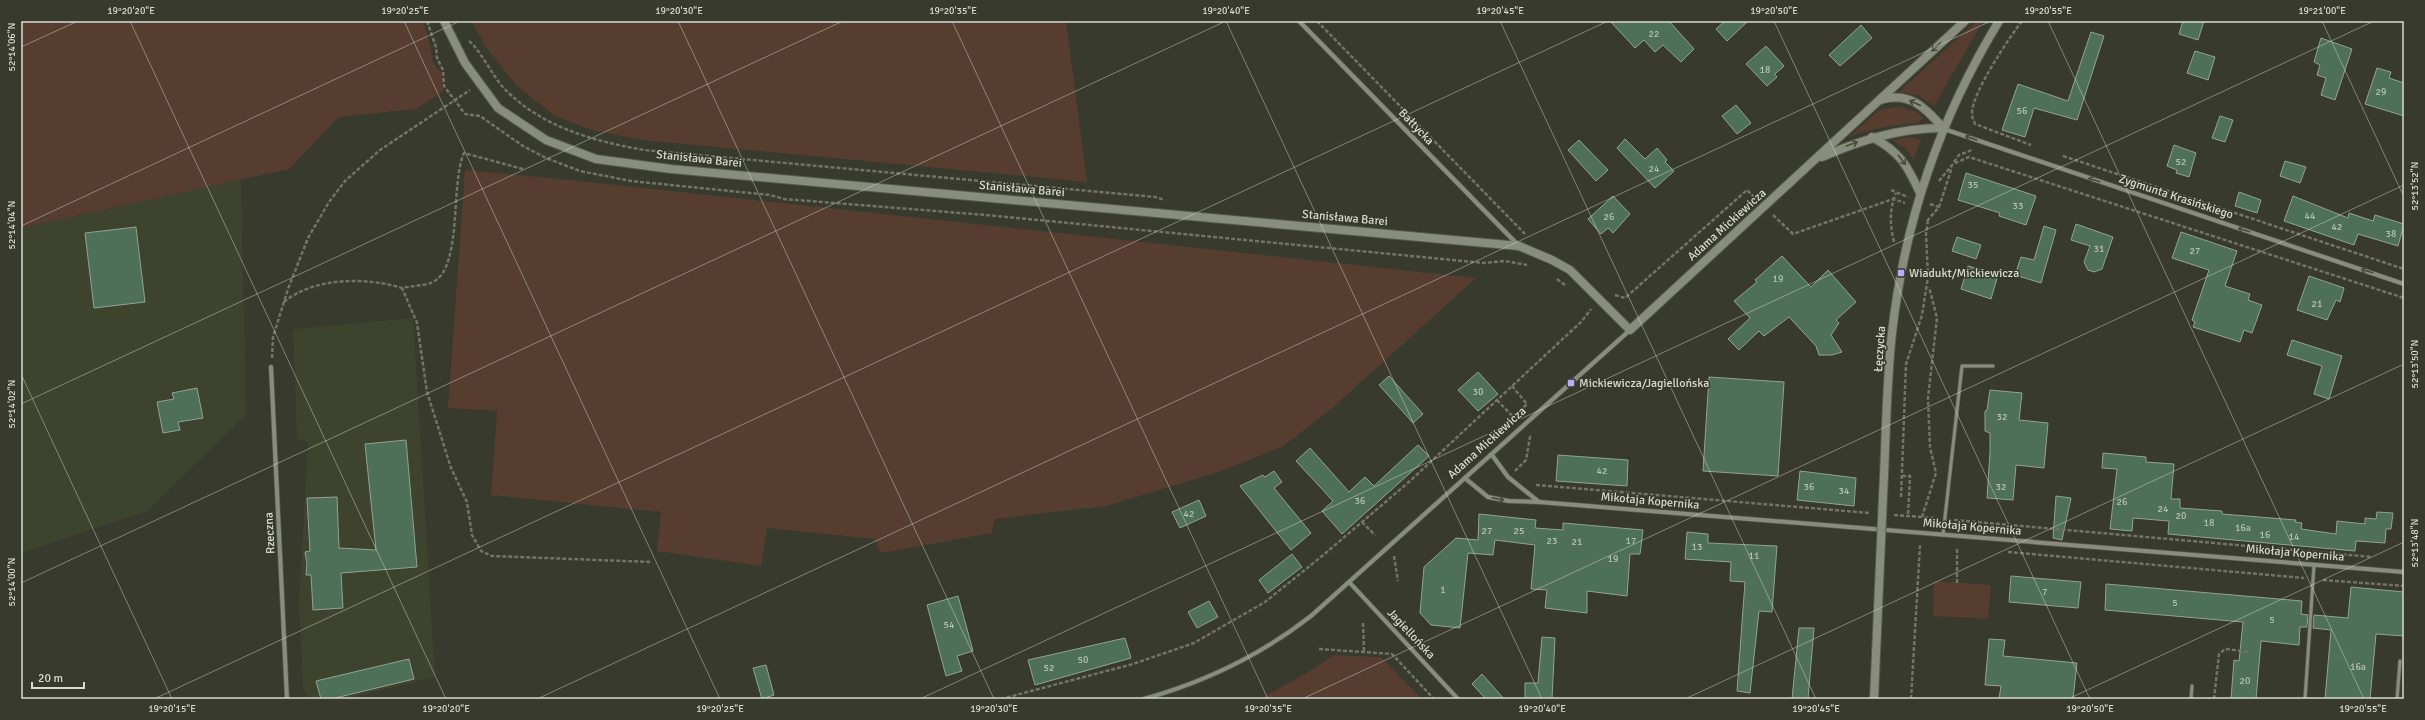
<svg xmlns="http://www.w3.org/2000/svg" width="2425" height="720" viewBox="0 0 2425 720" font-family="Signika,sans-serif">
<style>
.built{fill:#3e432e}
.green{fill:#573d2f}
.building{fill:#4f7058;stroke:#93a297}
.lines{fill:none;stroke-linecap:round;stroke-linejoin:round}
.lane-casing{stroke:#56594d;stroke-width:4.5}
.street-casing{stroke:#56594d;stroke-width:5.5}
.secondary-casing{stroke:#56594d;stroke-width:10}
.path{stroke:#717467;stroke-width:2.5;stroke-dasharray:4 2;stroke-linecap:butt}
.lane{stroke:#898d7d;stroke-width:3}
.street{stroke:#898d7d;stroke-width:4}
.secondary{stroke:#898d7d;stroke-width:8}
.secondary-bridge-casing{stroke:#56594d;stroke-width:10;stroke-linecap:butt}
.secondary-bridge{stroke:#898d7d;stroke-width:8}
.oneway{stroke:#474b3c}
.ticks{fill:none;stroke:#d9dbd2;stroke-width:1;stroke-opacity:0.45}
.poi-dot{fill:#b9abf7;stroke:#373a2c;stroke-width:1.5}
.labels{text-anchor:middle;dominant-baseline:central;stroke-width:3;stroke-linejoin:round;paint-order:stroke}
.number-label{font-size:10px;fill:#b6c0b4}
.street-label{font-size:12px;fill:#d9dbd2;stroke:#373a2c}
.poi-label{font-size:12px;fill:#d9dbd2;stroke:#373a2c;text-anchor:start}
.neatline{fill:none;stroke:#d9dbd2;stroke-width:1.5}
.ticks-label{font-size:10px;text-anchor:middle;fill:#d9dbd2}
</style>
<rect width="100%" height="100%" fill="#373a2c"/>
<g class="built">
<polygon points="241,179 246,415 147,511 21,553 21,228"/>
<polygon points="413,318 435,677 346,699 309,699 303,687 299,602 308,442 297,439 293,329"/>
</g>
<g class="green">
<polygon points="21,21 423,21 431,48 432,61 442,74 443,91 416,109 339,117 289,169 21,228"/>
<polygon points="471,21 1066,21 1087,182 642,140 592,130 555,116 516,85 486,47"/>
<polygon points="1977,21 1983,21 1934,106 1918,95 1899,92"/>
<path d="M1899 106 1917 112 1923 118 1918 123C1894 125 1871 128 1849 137L1879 110Z"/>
<polygon points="1912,137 1921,140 1913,160 1906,149 1892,140"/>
<polygon points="465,170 580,181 1476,278 1329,411 1282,447 1219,472 1106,506 995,519 992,533 881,553 874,539 767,528 761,566 657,551 661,512 491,495 497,411 448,408"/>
<polygon points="1934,581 1991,585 1988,619 1933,616"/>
<polygon points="1334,655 1381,657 1422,699 1260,699 1310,671"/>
</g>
<g class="building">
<polygon points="1610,21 1669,21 1694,49 1681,62 1663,45 1655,52 1644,40 1635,48"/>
<polygon points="1725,21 1748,21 1727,41 1716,29"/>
<polygon points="2183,21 2204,21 2198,40 2179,34"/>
<polygon points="1861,25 1872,38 1840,66 1829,55"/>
<polygon points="2091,32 2104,36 2077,120 2034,108 2025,137 2002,130 2018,84 2068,101"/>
<polygon points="2321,38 2352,49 2335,100 2321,95 2326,78 2317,75 2320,65 2314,62"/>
<polygon points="1766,46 1784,66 1775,74 1777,77 1767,86 1746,64"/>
<polygon points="2195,51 2215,57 2208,80 2187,73"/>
<polygon points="2377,68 2391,72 2389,78 2404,83 2404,116 2365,104"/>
<polygon points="1736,105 1751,123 1737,134 1722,116"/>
<polygon points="2220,116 2233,120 2225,142 2212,138"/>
<polygon points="1625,139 1645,159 1657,148 1667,160 1665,162 1674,171 1655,188 1617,148"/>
<polygon points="1579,140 1608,170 1596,181 1568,150"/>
<polygon points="2174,145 2196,153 2189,177 2176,173 2177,170 2167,166"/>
<polygon points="2285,161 2306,167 2300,183 2280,176"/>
<polygon points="1966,173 2036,196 2026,225 1999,216 2000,213 1958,200"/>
<polygon points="2239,192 2261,200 2257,213 2235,206"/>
<polygon points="1613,196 1630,214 1613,233 1608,228 1601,234 1588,219"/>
<polygon points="2293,196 2348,218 2349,213 2373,221 2375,215 2404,224 2398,246 2358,234 2354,245 2284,221"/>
<polygon points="2076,224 2113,237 2102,269 2094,272 2088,270 2084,262 2090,246 2071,240"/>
<polygon points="2044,226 2056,230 2041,283 2015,275 2021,257 2034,260"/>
<polygon points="136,227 145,302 94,308 85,233"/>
<polygon points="2181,232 2237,251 2225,286 2250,294 2248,300 2262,305 2252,333 2244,330 2240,342 2193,327 2195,322 2192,320 2209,270 2172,258"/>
<polygon points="1957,237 1981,245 1976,259 1952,251"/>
<polygon points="1782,256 1811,287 1828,270 1856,302 1836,320 1839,323 1831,335 1842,352 1832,355 1819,355 1816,346 1789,317 1764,336 1759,331 1739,350 1728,339 1750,318 1734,301 1757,282 1755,280"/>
<polygon points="1968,266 1998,275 1991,299 1961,289"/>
<polygon points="2309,276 2344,288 2340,302 2336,300 2327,320 2297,310"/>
<polygon points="2292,340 2342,356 2329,399 2314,394 2322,366 2287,355"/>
<polygon points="1478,372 1498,394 1478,411 1458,390"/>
<polygon points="1389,376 1423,414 1413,423 1379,385"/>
<polygon points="1709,377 1784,382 1778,476 1703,471"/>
<polygon points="197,388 203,418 178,422 180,430 163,433 157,402 174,399 172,393"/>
<polygon points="1990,390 2022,393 2019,420 2048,423 2044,468 2016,465 2013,500 1987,498 1990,452 1990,433 1985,431 1985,411 1987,410"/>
<polygon points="406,440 417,567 341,573 343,608 313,610 311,575 306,575 307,564 305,552 310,551 307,498 337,497 339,548 376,550 365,444"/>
<polygon points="1418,445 1429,456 1342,534 1322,511 1333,501 1296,461 1310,448 1349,492 1365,477 1374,486"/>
<polygon points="2103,453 2146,457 2146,462 2174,464 2171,499 2180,499 2180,508 2222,511 2222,514 2296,520 2295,522 2302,523 2301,529 2336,534 2337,521 2365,524 2365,518 2376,519 2377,512 2393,513 2391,529 2386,529 2385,543 2356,541 2355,551 2168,534 2169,521 2133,518 2132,531 2110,529 2117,469 2102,468"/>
<polygon points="1558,455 1628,460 1627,486 1556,481"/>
<polygon points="1274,471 1282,482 1274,488 1311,533 1291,550 1240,486 1263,475 1265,477"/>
<polygon points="1800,471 1856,478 1854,506 1797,500"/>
<polygon points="2056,496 2071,498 2062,540 2053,538"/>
<polygon points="1199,500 1206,516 1180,528 1172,512"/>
<polygon points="1479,514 1536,520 1535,528 1563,530 1563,523 1643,530 1640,554 1630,554 1627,596 1587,591 1587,613 1545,608 1547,590 1531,589 1535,545 1495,540 1493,555 1468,553 1460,628 1431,625 1420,613 1424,567 1456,538 1478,540"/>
<polygon points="1687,532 1708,534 1708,543 1777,546 1772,612 1759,611 1750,693 1737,691 1745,582 1730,581 1731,562 1685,559"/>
<polygon points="1292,554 1302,567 1268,593 1259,580"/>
<polygon points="2011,576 2081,582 2078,608 2009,602"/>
<polygon points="2106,584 2302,601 2301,614 2308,615 2307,627 2300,627 2299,645 2261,641 2256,699 2231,699 2234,660 2239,661 2243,622 2105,610"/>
<polygon points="2351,587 2404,592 2404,636 2376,634 2370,699 2325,699 2331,630 2313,628 2314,615 2348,618"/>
<polygon points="958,596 973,651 957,656 962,671 946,676 927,605"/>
<polygon points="1209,601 1218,617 1197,628 1188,612"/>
<polygon points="1799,628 1814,628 1808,699 1792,699"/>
<polygon points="1542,637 1555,638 1552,699 1525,699 1525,683 1538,683"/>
<polygon points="1125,638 1131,658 1035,685 1028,660"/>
<polygon points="1989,639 2005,640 2003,656 2077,663 2073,699 1999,699 2001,686 1985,685"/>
<polygon points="409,659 414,679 331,699 321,699 316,681"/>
<polygon points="766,665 774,695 762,699 753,668"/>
<polygon points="1482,674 1504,699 1486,699 1472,684"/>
</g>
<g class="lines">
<g class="lane-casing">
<g id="lane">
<polyline points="1943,535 1962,366 1993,366"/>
<polyline points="2191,699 2192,686"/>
<polyline points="2305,699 2314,565"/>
<polyline points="2397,699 2400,661"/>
</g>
</g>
<g class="street-casing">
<g id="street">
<polyline points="1299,21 1518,245"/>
<polyline points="1944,129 2404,284"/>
<polyline points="271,367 287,699"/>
<polyline points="1466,479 1488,497 1509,501 1539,502 1508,477 1492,455"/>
<polyline points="1539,502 2404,572"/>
<polyline points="1350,583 1458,699"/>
<path d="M1144 699C1205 682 1261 655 1311 616L1630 330"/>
</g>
</g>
<g class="secondary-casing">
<g id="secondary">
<polyline points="444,21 465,63 498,108 546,140 596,159 671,169 1519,246 1552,260 1570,270 1630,330 1965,21"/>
<path d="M1880 100C1909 91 1925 107 1943 128"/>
<path d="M1872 137C1900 152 1907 165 1920 193"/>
<path d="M1822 157C1861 140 1899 128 1943 128"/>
<path d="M1883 496C1886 442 1886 387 1892 333 1905 219 1940 118 1999 21"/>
</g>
</g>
<g class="path">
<polyline points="427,21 436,47 437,58 443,70 444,86 465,114 480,116 523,146 546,158 580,171 631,181 770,195 784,199 986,215 1484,263 1505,261 1527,265"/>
<polyline points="1317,21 1525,234"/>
<path d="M2022 21C2009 38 1972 93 1972 113 1971 116 1974 120 1975 124L2031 145"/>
<path d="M469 41C478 47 492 74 501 85 538 126 592 141 644 150L1155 197 1165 200"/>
<polyline points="2063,156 2404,269"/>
<polyline points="1954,162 1959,155 1972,150"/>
<path d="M523 169 464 153C450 183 463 267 433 282 424 286 411 286 402 288L417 323 427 392 451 468 467 502 472 535 481 551 492 556 651 562"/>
<polyline points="1939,181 1953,164 1969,157 2404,298"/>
<polyline points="1891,190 1908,197"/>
<polyline points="1930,204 1939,207"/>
<polyline points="1773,215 1793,234 1893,199 1905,203"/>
<polyline points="1927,221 1939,207 1952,167"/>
<path d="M1894 242C1890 225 1889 210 1896 193"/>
<polyline points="1557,279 1565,285"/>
<polyline points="1615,295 1625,298 1747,190 1755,198"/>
<path d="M284 302C314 277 366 277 402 288"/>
<polyline points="272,358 273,337 288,289 308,238 329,202 345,181 380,150 470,90"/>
<polyline points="1512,386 1527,404 1513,417"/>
<polyline points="1497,400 1515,419"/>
<polyline points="1515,471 1526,460 1530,437 1528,435"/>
<polyline points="1902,476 1910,476 1908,516"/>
<polyline points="1536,485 1870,513"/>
<polyline points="1901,497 1906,364 1922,315 1928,277 1926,234 1928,221"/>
<polyline points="1894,515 1935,518"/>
<polyline points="1922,517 1936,473 1930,447 1928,398 1937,318 1929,287"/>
<polyline points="1954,520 2372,557"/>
<polyline points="1362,522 1375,535"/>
<polyline points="2008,552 2304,578"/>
<polyline points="1394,556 1398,581"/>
<polyline points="2323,580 2404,586"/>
<polyline points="1957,583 1957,548"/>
<polyline points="1363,623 1364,652"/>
<polyline points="1319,649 1392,654 1434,699"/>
<polyline points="1001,699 1133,664 1194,643 1265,602 1321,557 1410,481 1582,321 1591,309"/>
<polyline points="1911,699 1920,545"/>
<polyline points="2214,699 2219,654 2225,649 2249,652"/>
</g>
<use href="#lane" class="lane"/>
<use href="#street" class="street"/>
<use href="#secondary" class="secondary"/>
<g class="secondary-bridge-casing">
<polyline id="secondary-bridge" points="1874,699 1883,496"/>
</g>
<use href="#secondary-bridge" class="secondary-bridge"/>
</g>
<defs><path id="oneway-shaft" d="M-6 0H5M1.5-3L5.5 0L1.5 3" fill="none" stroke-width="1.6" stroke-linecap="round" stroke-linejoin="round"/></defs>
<g class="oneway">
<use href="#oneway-shaft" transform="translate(1936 47) rotate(138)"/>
<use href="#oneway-shaft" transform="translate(1915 103) rotate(-156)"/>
<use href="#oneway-shaft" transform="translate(1971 138) rotate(-160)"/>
<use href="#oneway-shaft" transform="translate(1852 144) rotate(-20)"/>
<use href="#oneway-shaft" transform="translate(1902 160) rotate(52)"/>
<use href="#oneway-shaft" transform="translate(2094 180) rotate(-162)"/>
<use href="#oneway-shaft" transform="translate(2244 230) rotate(-162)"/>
<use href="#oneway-shaft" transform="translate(2367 271) rotate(-162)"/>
<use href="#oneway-shaft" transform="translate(1498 499) rotate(12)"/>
</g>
<path class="ticks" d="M130 21 446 699M404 21 720 699M678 21 994 699M952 21 1268 699M1226 21 1542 699M1500 21 1816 699M1774 21 2090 699M2048 21 2364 699M2322 21 2404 197M21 47 78 21M21 226 460 21M21 374 172 699M21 404 843 21M21 583 1226 21M154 699 1608 21M537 699 1991 21M920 699 2374 21M1302 699 2404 185M1685 699 2404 364M2068 699 2404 542"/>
<g class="poi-dot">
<rect x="1897" y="269" width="8" height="8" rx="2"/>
<rect x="1567" y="379" width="8" height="8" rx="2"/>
</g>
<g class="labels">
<g class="number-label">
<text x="1654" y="34">22</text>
<text x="1765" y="70">18</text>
<text x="2381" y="92">29</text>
<text x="2022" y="111">56</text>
<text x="2181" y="162">52</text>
<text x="1654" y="169">24</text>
<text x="1973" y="185">35</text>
<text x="2018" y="206">33</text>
<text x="2310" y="216">44</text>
<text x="1609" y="217">26</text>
<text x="2337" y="227">42</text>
<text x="2391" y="234">38</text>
<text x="2099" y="249">31</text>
<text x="2195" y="251">27</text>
<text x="1778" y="279">19</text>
<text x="2317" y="304">21</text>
<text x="1478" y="392">30</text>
<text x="2002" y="417">32</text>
<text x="1602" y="471">42</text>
<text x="1809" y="487">36</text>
<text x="2001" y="487">32</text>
<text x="1844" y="491">34</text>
<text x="1360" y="501">36</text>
<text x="2122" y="502">26</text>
<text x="2163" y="509">24</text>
<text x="1189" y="514">42</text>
<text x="2181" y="516">20</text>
<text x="2209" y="523">18</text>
<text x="2243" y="528">16a</text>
<text x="1487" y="531">27</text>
<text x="1519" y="531">25</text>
<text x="2265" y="535">16</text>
<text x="2294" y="537">14</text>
<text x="1552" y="541">23</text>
<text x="1631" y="541">17</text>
<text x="1577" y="542">21</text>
<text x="1697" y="547">13</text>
<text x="1754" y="556">11</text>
<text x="1613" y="559">19</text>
<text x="1443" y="590">1</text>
<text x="2045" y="592">7</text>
<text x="2175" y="603">5</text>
<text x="2272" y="620">5</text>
<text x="949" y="625">54</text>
<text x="1083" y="660">50</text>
<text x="2358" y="667">16a</text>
<text x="1049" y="668">52</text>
<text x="2245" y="681">20</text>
</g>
<g class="street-label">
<text transform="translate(1416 127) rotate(46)">Bałtycka</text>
<text transform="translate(699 159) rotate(6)">Stanisława Barei</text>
<text transform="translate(1022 189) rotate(5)">Stanisława Barei</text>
<text transform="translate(2176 197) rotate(18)">Zygmunta Krasińskiego</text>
<text transform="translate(1345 218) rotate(5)">Stanisława Barei</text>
<text transform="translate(1727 225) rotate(-42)">Adama Mickiewicza</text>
<text transform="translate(1880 349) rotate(-86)">Łęczycka</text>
<text transform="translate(1487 443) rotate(-42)">Adama Mickiewicza</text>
<text transform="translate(1650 501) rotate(5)">Mikołaja Kopernika</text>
<text transform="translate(1972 527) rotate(5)">Mikołaja Kopernika</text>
<text transform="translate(270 533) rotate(-93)">Rzeczna</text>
<text transform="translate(2295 553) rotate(5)">Mikołaja Kopernika</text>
<text transform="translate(1411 634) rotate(47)">Jagiellońska</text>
</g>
<g class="poi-label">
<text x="1909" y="273">Wiadukt/Mickiewicza</text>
<text x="1579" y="383">Mickiewicza/Jagiellońska</text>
</g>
</g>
<rect width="2425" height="720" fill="none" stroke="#373a2c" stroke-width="44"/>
<path d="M32 682v6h52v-6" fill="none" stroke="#d9dbd2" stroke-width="2"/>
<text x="38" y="682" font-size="12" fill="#d9dbd2" stroke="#373a2c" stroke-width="3" paint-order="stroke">20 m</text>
<rect x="22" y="22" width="2381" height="676" class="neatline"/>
<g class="ticks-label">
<text x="131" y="14">19°20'20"E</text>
<text x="405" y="14">19°20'25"E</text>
<text x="679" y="14">19°20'30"E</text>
<text x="953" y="14">19°20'35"E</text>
<text x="1226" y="14">19°20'40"E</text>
<text x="1500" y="14">19°20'45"E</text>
<text x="1774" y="14">19°20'50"E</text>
<text x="2048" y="14">19°20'55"E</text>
<text x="2322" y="14">19°21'00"E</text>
<text transform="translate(11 47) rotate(-90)" y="4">52°14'06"N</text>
<text transform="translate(2414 186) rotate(-90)" y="4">52°13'52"N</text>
<text transform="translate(11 225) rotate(-90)" y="4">52°14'04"N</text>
<text transform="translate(2414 364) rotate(-90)" y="4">52°13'50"N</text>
<text transform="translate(11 404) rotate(-90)" y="4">52°14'02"N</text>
<text transform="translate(2414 543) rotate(-90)" y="4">52°13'48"N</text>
<text transform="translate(11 582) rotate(-90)" y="4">52°14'00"N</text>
<text x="172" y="712">19°20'15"E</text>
<text x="446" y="712">19°20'20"E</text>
<text x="720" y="712">19°20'25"E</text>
<text x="994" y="712">19°20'30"E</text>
<text x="1268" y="712">19°20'35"E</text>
<text x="1542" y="712">19°20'40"E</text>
<text x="1816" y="712">19°20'45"E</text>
<text x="2090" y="712">19°20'50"E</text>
<text x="2363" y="712">19°20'55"E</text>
</g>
</svg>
